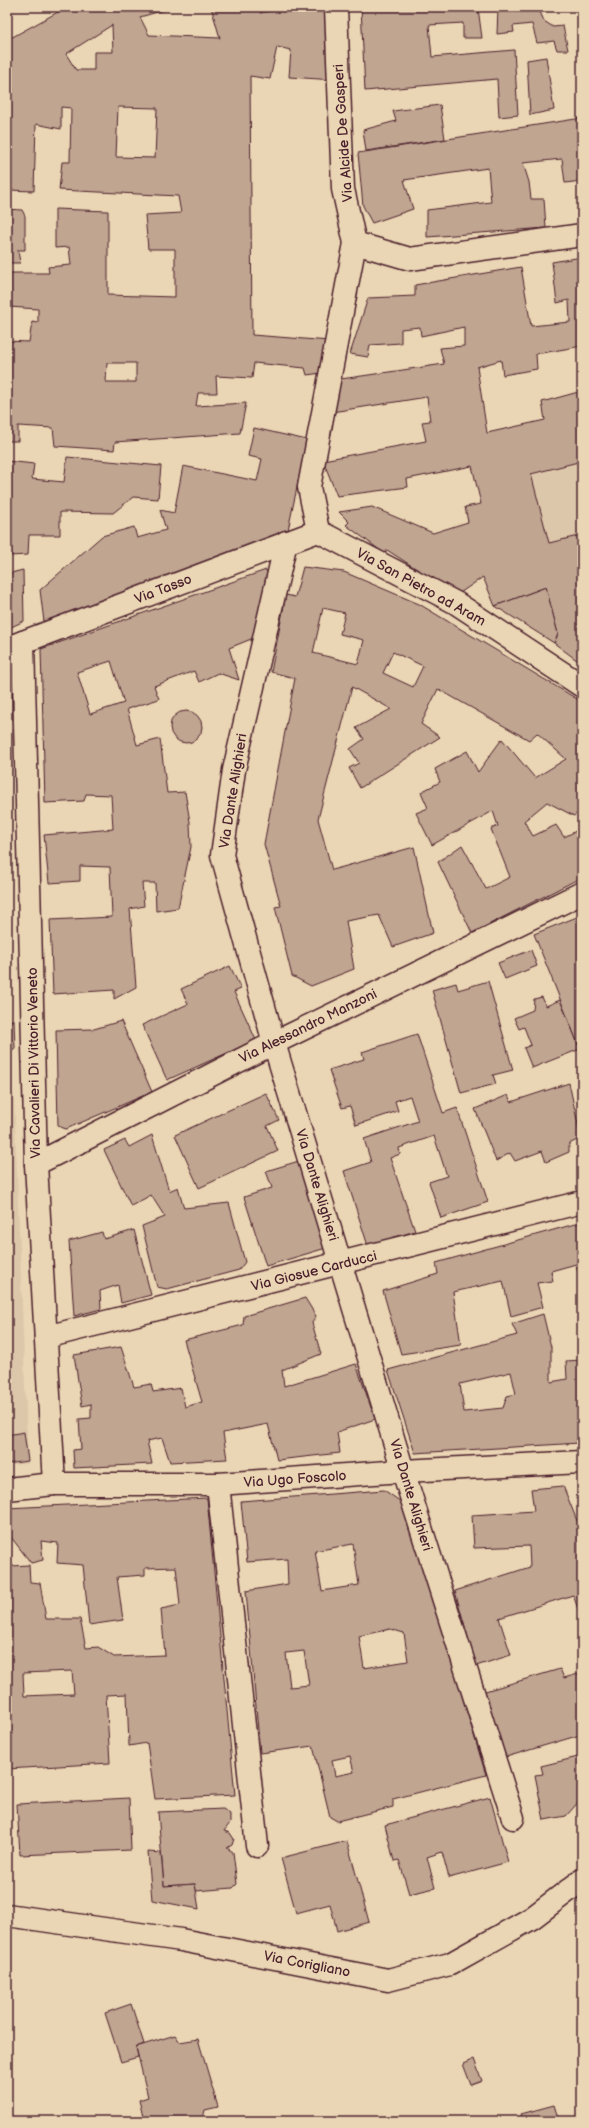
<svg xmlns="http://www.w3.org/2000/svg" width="589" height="2128" viewBox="0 0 589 2128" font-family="'Balsamiq Sans',sans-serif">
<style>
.built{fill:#ddc7aa}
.building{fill:#c0a591;stroke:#4a1f2b;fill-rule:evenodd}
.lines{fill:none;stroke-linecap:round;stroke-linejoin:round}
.minor-casing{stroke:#4a1f2b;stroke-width:25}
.minor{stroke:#ead6b4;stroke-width:22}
.labels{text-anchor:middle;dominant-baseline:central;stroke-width:4;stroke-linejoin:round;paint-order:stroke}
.street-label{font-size:14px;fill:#4a1f2b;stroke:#ead6b4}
</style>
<rect width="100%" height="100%" fill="#ead6b4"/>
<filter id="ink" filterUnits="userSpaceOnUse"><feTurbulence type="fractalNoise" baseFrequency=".025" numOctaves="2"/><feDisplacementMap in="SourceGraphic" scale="8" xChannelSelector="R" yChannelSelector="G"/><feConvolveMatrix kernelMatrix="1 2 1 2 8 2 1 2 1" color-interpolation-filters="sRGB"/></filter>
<g filter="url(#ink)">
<g class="built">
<polygon points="582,418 582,548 529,566 487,433"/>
<polygon points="7,1094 14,1094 28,1464 7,1465"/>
</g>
<g class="building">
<path d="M67 7H175L140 17 149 35 220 38 211 7H259L260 13 288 7H329L334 80 289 77 291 50 277 47 270 79 250 76 252 335 330 341 321 373 307 375 305 368 254 363 252 378 216 376 217 393H198L196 406 246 403 240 433 115 442 114 450 55 446 53 428 18 426V441H7V341L29 342 32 322 38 323V309L9 307 7 312V273H49L48 267 71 265 69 247 55 248V209L108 211V295L175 297V249H148L145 215 181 213 178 196 59 190 62 162H70L71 108 61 107V129L36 124 34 191 7 190V40ZM112 25 113 52H94V70H76L66 54ZM118 107 157 108 155 158 116 157ZM107 363H136V382H106Z"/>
<polygon points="361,7 489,7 478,8 482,38 463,38 463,23 429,25 432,57 514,50 518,115 499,117 497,79 365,91"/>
<polygon points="498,7 538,7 544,21 553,27 563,26 568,50 557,50 554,41 537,43 532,24 513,26 514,32 497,34"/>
<polygon points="546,57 554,110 530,115 527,60"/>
<polygon points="440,105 445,139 366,151 363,130 396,121 393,111"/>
<polygon points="582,118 582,181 565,183 562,159 523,163 529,182 531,199 544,199 546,228 427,237 427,210 491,202 488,168 404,180 413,209 372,223 363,206 358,153"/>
<polygon points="7,209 22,210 25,216 25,250 18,250 20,263 7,263"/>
<polygon points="582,257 582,346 536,354 537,369 503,375 501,360 477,367 487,433 545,420 542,402 582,391 582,461 531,474 549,543 582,535 582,664 554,643 558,634 546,587 495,606 483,577 457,595 387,550 385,554 346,525 349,522 339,512 372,507 433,533 468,522 465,507 481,504 472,466 407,479 408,487 337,496 323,460 426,441 422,422 430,421 427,397 332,412 341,379 444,364 440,348 464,346 464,327 421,336 420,327 401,329 401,343 370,345 368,357 350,354 368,298 415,296 415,285 521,267 531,326 570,322 569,300 557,303 552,262"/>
<polygon points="254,428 307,440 288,530 44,622 40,590 102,536 134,527 137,538 166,530 160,510 174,513 183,466 257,481 262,459 248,456"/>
<polygon points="67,457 161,466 158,499 133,497 113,513 60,512 60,535 29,535 28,555 10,556 10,542 7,542 7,461 34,464 32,479 64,482"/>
<path d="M303 567 344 572 419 604 582 702V809L574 816 547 802 524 821 533 836 556 825 564 837 576 831 582 822V877L472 933 438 862 462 845 486 889 510 877 491 829 498 826 493 811 432 845 416 813 428 808 421 792 440 782 435 769 467 751 478 772 502 739 535 778 566 759 537 733 529 740 438 689 421 724 440 737 360 788 349 768 359 763 350 749 364 739 356 728 391 709 352 687 318 819 332 870 414 847 433 933 393 947 379 915 346 921 354 969 311 986 292 976 275 907 281 906 264 844 295 678 271 672 286 595 295 597ZM323 608 345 613 340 634 364 640 358 664 313 653ZM393 652 423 666 413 687 383 673Z"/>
<polygon points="23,570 24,621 7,629 7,574"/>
<path d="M266 570 271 581 261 635 229 648 239 680 218 673 199 682 194 671 154 686 159 699 127 709 137 745 160 739 167 793 185 792 190 822 191 847 178 908 156 911 155 883H142L144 906 130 909 136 987 114 999V990L53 994 50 920 112 917 110 867 80 866V881L49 883 44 835 113 829 111 795 86 794 84 801 45 803 41 649ZM111 661 124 703 90 714 77 672Z"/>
<polygon points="546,587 558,634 554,643 495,606"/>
<circle cx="186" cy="727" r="16"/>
<polygon points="582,915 582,1054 534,934"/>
<polygon points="531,950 537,966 505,979 498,963"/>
<polygon points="230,966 241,989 234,992 256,1040 167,1080 142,1025 188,1004 181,989"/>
<polygon points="488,981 513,1070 493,1075 496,1084 461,1093 432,990 456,983 458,990"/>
<polygon points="542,997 546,1006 560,1000 580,1049 532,1068 524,1048 531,1045 524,1027 519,1029 514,1018 533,1010 534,999"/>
<polygon points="14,1020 15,1049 7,1050 7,1021"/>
<polygon points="121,1021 152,1092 66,1129 58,1126 56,1030 94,1029"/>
<polygon points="417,1034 443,1113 457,1108 488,1202 441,1218 429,1182 447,1176 434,1136 399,1148 400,1154 390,1158 415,1231 368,1246 344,1171 371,1162 364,1139 418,1121 410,1096 395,1101 398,1111 356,1125 350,1106 342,1108 329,1070 364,1059 362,1052"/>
<polygon points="569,1083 581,1138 569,1144 569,1152 546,1162 542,1151 515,1161 510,1153 496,1161 475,1109 508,1095 511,1102"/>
<polygon points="266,1093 279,1120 267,1126 278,1151 199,1188 175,1135"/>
<polygon points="152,1135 169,1191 178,1187 184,1208 229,1203 245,1262 239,1270 167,1289 157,1287 142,1226 165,1217 151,1195 131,1206 104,1150 125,1140 129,1147"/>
<polygon points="299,1161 326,1248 266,1266 244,1197 272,1188 266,1171"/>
<polygon points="582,1222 582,1287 576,1264 551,1271 553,1281 537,1283 543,1307 511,1316 503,1281 453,1292 461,1345 401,1354 383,1291 438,1274 436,1263"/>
<polygon points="134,1230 151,1295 121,1303 118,1285 100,1291 101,1309 74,1316 69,1241 102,1232 104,1239"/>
<polygon points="305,1298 316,1316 312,1323 321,1354 282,1370 284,1386 356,1364 375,1419 337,1432 340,1453 277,1460 268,1424 223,1433 227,1459 170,1462 162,1438 147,1441 152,1464 74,1468 73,1450 81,1449 79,1419 91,1418 91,1404 82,1406 74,1355 121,1347 134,1387 151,1384 153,1392 181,1388 185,1407 202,1402 184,1340 243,1325 244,1316"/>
<path d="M543 1314 551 1347V1382L567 1379 566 1361 582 1360 580 1443 415 1453 388 1370 517 1335 512 1324ZM511 1372 516 1394 507 1396 503 1408 464 1412 460 1384Z"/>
<polygon points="24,1432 28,1461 7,1464 7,1435"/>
<polygon points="563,1486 582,1533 582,1620 573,1595 499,1618 511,1655 476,1666 455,1591 530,1567 529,1546 474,1548 472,1515 534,1511 531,1489"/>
<path d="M384 1490 404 1504 486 1775 393 1799V1807L337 1821 330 1817 313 1746 260 1753 246 1591 288 1584 287 1559 247 1562 241 1501ZM353 1544 359 1585 322 1591 315 1551ZM390 1629 404 1633 408 1661 364 1668 359 1636ZM304 1651 309 1685 290 1687 286 1653ZM350 1756 354 1772 335 1776 332 1760Z"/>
<path d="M207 1498 235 1795 155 1799 147 1743 129 1746 127 1694 106 1695 110 1763 7 1769V1559H10L11 1566 29 1565 30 1582 40 1583 46 1619H80L86 1648 98 1647 114 1657 165 1655 161 1609 180 1605 176 1567 145 1568V1575L117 1577 123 1620 89 1625 83 1565 57 1563 58 1543 41 1541 43 1560 31 1563 7 1532V1508ZM72 1671 74 1694 24 1696 23 1673Z"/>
<polygon points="560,1669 564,1678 578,1674 582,1682 582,1745 580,1735 506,1757 482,1692"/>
<polygon points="582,1756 582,1798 566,1816 544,1820 535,1775 543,1774 541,1766"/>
<polygon points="490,1797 508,1862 449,1878 442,1852 427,1857 435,1888 409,1894 399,1860 394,1861 385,1825"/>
<polygon points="129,1798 131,1850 20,1855 17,1804"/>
<polygon points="223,1809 230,1814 230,1823 224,1831 230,1833 234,1839 232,1845 227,1848 233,1852 237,1884 233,1888 196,1891 195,1884 164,1886 158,1812"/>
<polygon points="347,1841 369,1922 337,1931 330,1904 296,1913 281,1858"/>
<polygon points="148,1852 161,1853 164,1886 195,1884 199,1909 152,1900"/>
<polygon points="131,2004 144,2044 136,2047 138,2057 121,2062 105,2013"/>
<polygon points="175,2035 180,2042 198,2039 218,2107 205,2110 203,2118 190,2121 144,2121 139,2100 148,2097 136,2047"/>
<polygon points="474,2059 482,2081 471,2085 463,2064"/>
<polygon points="554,2105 559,2121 523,2121 521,2114"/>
</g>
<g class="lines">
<g class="minor-casing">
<g id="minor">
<polyline points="336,7 343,189 355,243 410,259 582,235"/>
<polyline points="318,531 456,603 582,686"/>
<polyline points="318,531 309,487 355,243"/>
<polyline points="286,542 234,770 222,855 274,1043 403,1471 513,1818"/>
<polyline points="23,642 36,1164 54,1484"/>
<polyline points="7,648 318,531"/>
<polyline points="36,1164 274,1043 582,893"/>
<polyline points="46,1337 582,1202"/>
<polyline points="218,1484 257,1846"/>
<polyline points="7,1489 54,1484 218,1484 403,1471 582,1462"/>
<polyline points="7,1915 181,1940 388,1980 450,1964 532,1918 582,1880"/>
</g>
</g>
<use href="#minor" class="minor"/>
</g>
</g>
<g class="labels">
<g class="street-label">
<text transform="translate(343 133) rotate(-94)">Via Alcide De Gasperi</text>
<text transform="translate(421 587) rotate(29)">Via San Pietro ad Aram</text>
<text transform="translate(163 589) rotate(-21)">Via Tasso</text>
<text transform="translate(233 791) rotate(-81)">Via Dante Alighieri</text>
<text transform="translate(308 1026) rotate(-26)">Via Alessandro Manzoni</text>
<text transform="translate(34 1063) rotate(-91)">Via Cavalieri Di Vittorio Veneto</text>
<text transform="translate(317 1185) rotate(73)">Via Dante Alighieri</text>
<text transform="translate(314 1271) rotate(-14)">Via Giosue Carducci</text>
<text transform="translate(295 1479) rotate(-4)">Via Ugo Foscolo</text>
<text transform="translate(411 1495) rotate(73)">Via Dante Alighieri</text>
<text transform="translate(307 1964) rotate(11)">Via Corigliano</text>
</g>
</g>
<rect width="589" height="2128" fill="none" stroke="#ead6b4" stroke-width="24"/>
<rect x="12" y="12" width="565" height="2104" fill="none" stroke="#4a1f2b" stroke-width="1.5" filter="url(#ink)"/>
</svg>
